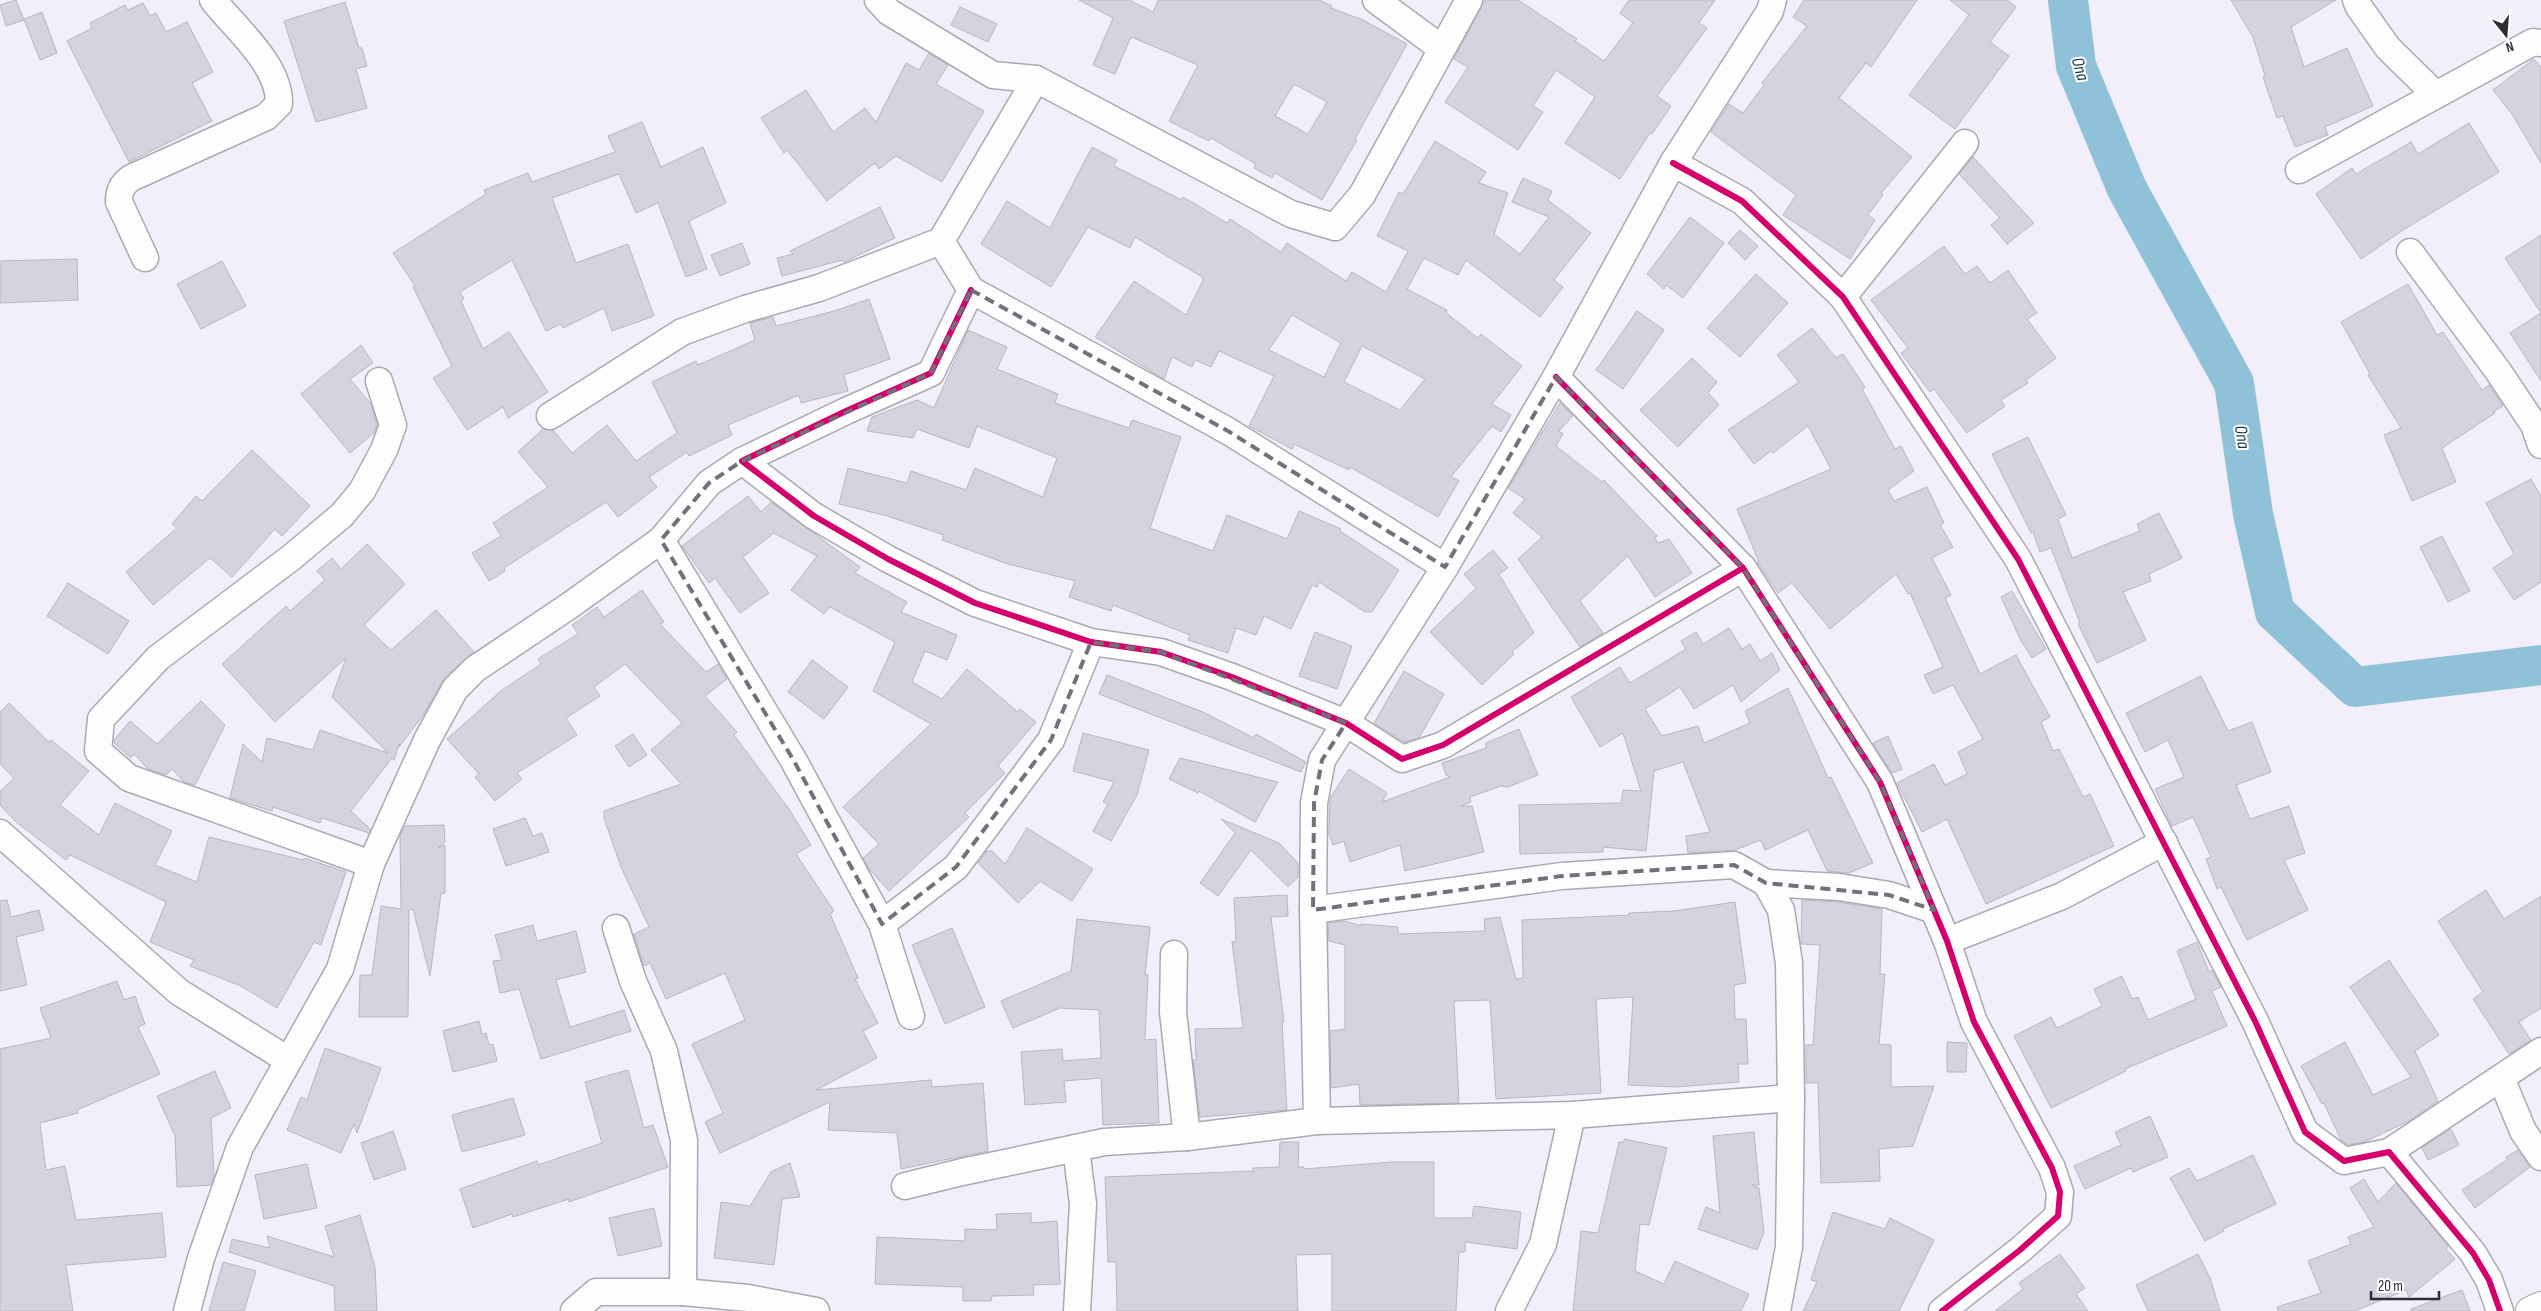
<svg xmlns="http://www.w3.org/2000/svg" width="2541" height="1311" viewBox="0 0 2541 1311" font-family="'Sofia Sans Condensed',sans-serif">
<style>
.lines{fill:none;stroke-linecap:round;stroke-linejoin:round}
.river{stroke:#8fc2d8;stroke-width:40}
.building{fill:#d4d3de;stroke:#b9b7c2;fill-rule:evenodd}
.minor-casing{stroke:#aba8b2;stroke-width:29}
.tertiary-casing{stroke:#aba8b2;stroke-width:30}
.minor{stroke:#fdfdfe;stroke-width:26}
.tertiary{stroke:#fdfdfe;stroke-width:28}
.cycleway-casing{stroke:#fff;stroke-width:9}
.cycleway{stroke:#d6006c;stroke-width:6}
.marked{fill:none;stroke:#73707b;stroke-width:4;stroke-dasharray:10 6;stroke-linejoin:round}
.labels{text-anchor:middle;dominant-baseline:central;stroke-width:4;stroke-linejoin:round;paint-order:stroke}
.water-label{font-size:18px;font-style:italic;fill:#153844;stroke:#fff}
</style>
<rect width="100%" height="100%" fill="#f2effa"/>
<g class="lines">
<polyline class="river" points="2068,0 2076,66 2127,189 2234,383 2253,514 2275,612 2355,687 2541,665"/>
</g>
<g class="building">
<polygon points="16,0 24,20 6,26 0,5"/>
<path d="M1079 0H1129L1153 12 1158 0H1319L1332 6 1331 8 1363 20 1407 44 1355 139 1357 140 1322 200 1275 173 1272 178 1254 168 1256 164 1211 138 1209 141 1169 121 1198 65 1131 37 1115 74 1093 65 1113 18ZM1294 84 1327 102 1308 134 1275 116Z"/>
<polygon points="1485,0 1518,0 1577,39 1575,41 1604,61 1633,23 1620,13 1629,0 1715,0 1699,23 1707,28 1657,96 1671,106 1652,134 1650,133 1620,179 1565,143 1595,97 1556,70 1533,106 1543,112 1518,150 1445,102 1468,67 1454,59"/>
<polygon points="1804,0 1917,0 1871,67 1866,63 1839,98 1912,157 1881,193 1883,195 1868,215 1875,220 1850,259 1783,215 1796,195 1711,132 1729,104 1743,113 1764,85 1762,83 1807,26 1793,17"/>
<polygon points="1950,0 2007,0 2016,7 1990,42 2009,56 1955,129 1909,95 1969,15"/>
<polygon points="2231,0 2336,0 2291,27 2304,67 2347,48 2373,106 2325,127 2328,135 2295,147 2283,116 2277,118 2263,77 2265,76 2253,37"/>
<polygon points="345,2 359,48 362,48 367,66 356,69 367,108 316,122 284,21"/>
<polygon points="143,3 150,16 156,13 166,32 187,22 213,72 192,83 212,121 129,162 67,41 92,28 90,23 125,5 128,10"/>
<polygon points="960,7 997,24 988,42 951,25"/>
<polygon points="42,12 57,53 40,60 24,19"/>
<polygon points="929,53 948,65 936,84 984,111 942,182 896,156 879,169 875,163 827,201 787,150 784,153 761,118 806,90 833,132 865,108 876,122 906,63 919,70"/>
<polygon points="2534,59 2541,67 2541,163 2512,114 2493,90"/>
<polygon points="642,122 661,167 703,147 726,203 689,221 707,269 686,277 658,203 636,213 619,174 552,198 576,263 628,244 654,316 612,331 604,308 563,328 561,324 546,331 512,260 460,292 464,299 461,301 483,349 509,332 548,392 508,418 503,407 467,430 433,378 452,366 413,287 415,286 393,253 486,194 484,190 528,173 532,182 615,152 608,136"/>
<polygon points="2469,123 2499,172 2403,230 2361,259 2316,194 2352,168 2356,174 2411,142 2418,154"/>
<path d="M1435 141 1486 172 1479 183 1508 193 1494 234 1520 254 1549 217 1512 202 1523 178 1552 191 1548 200 1591 233 1554 280 1563 287 1540 317 1466 260 1458 275 1424 258 1407 289 1447 310 1446 313 1478 338 1481 334 1522 366 1492 404 1511 415 1501 432 1492 426 1451 477 1459 481 1438 517 1350 467 1349 470 1294 444 1292 449 1249 426 1274 376 1219 351 1211 367 1195 360 1192 367 1172 357 1164 379 1095 337 1134 281 1186 315 1203 280 1202 277 1135 237 1130 248 1088 227 1051 287 981 244 1007 201 1050 228 1092 147 1117 160 1114 166 1182 200 1183 197 1227 223 1230 219 1281 252 1287 243 1346 281 1352 272 1386 292 1408 251 1377 236 1399 192 1403 194ZM1292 315 1341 343 1324 377 1269 350ZM1362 346 1425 379 1400 410 1344 382Z"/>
<polygon points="1973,157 2034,223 2007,244 1991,225 2000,218 1959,174"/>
<polygon points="880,207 895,238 844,262 842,260 782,276 777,258 793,254 790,251"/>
<polygon points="1690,217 1724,243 1683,298 1666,285 1664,289 1647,274"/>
<polygon points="1740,230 1758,246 1745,260 1728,243"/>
<polygon points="2541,235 2541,381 2510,333 2541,313 2505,258"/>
<polygon points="742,243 750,264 720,276 711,255"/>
<polygon points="1944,246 1965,274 1977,266 1990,283 2008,270 2037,313 2027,319 2056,358 2026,380 2028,383 2001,400 2005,406 1967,433 1934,389 1930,392 1901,353 1908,348 1871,300"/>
<polygon points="77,259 78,300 0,303 0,261"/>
<polygon points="222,261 246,306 201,329 177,284"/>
<polygon points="1756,274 1788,303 1740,357 1707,328"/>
<polygon points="2408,284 2437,335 2443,332 2482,390 2489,385 2503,406 2494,411 2495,413 2442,448 2456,482 2412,501 2384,435 2401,428 2368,375 2370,374 2341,322"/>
<polygon points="869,299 890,359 844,375 848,391 801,403 799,395 728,425 732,435 689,456 687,452 649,477 657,487 618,517 606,502 504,568 505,571 489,581 472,553 501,536 493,523 548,487 518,452 543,429 553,430 572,453 607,425 636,461 677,433 652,382 696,361 698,365 755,340 750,323 773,317 776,326 834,311"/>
<polygon points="1637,311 1664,330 1623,389 1596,370"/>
<polygon points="1812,328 1836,358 1843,354 1865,387 1862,389 1895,449 1901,446 1914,471 1888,490 1894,501 1927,487 1944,523 1940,525 1953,547 1932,558 1951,595 1945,598 1980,674 2016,655 2050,717 2041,722 2053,751 2059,749 2083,797 2090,794 2114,846 1986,904 1947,819 1922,832 1897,783 1934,764 1945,785 1967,774 1958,752 1983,739 1953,685 1933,694 1924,675 1943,667 1910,593 1908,594 1896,574 1830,629 1792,583 1778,593 1757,562 1759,562 1737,509 1831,469 1808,426 1773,453 1771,451 1754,464 1728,430 1799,382 1777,355"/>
<polygon points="968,330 1007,347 997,369 1058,394 1055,403 1129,428 1132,420 1181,437 1150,528 1213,551 1227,515 1287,539 1299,511 1341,529 1340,531 1399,570 1372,612 1365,612 1319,582 1317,587 1312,585 1291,629 1264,616 1256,635 1236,628 1228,653 1188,640 1190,635 1113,605 1111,611 1069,597 1075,581 1008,564 942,540 944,535 887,516 839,504 848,468 907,483 911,471 966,490 975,468 1043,497 1057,458 977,426 969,448 917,429 913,438 867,431 872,417 917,400 934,408"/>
<polygon points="361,345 373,363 350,379 371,404 377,425 374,433 350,453 301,394"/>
<polygon points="1692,358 1717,382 1708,393 1719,405 1678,447 1640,410"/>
<polygon points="1560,403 1573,416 1559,431 1563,434 1556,446 1602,482 1604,480 1657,536 1655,538 1658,543 1669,539 1692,573 1655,597 1628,556 1580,601 1603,633 1580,647 1518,559 1542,537 1513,513 1525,499 1508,488"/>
<polygon points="2028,437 2066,515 2058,519 2072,558 2140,531 2137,524 2159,513 2182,558 2149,574 2151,581 2123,592 2146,640 2097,663 2078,624 2080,623 2051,548 2040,552 2033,532 2031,533 1992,454"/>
<polygon points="252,450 310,506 282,536 275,529 232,577 210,558 153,605 126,572 177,528 172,524 196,496 202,501"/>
<polygon points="2531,479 2541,496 2541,582 2514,600 2493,568 2514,554 2486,503"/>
<polygon points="748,496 761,512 771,502 860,567 855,573 907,602 901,612 957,635 947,660 925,651 912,682 942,699 967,669 1018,712 1020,709 1036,722 998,766 1005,773 965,813 969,817 889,891 869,869 863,858 879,844 843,807 931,724 873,691 895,642 830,607 824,614 791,590 817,556 774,533 743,557 769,593 740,613 715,578 709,583 682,546"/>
<polygon points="2442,536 2470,591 2448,602 2420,547"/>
<polygon points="367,544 405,584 364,625 391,650 436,610 474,652 444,678 424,714 399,747 399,744 394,760 392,758 351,811 370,829 369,833 322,818 320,823 273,807 272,811 230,798 243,744 262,762 267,738 313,750 320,730 388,753 332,697 346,658 275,722 222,664 286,606 290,611 325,580 317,571 332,558 341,569"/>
<polygon points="1493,550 1508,568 1499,574 1534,633 1512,652 1514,654 1482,685 1430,632 1476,588 1464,574"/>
<polygon points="68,583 129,621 108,654 47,616"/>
<polygon points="642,590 664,622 660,624 706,672 718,664 727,679 705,696 737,732 734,735 789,809 811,845 796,854 834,911 830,914 858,978 855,979 878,1023 863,1031 877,1058 816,1090 931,1080 932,1087 983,1083 988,1151 901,1169 897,1133 828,1130 830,1102 720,1153 705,1122 723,1113 692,1044 745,1020 725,973 666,999 650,963 644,966 643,964 634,934 649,927 621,867 604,818 604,811 681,784 651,750 682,723 625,664 594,687 600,696 566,718 577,735 517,773 522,779 495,801 475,777 479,774 447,739 502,690 541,664 538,659 578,634 572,625 597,607 604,617"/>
<polygon points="2012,591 2046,649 2032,658 2020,639 2001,597"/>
<polygon points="1729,628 1742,649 1750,644 1760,661 1772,653 1780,670 1741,702 1733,685 1694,709 1680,687 1645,709 1662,736 1698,726 1704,743 1750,723 1745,711 1788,688 1828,778 1831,777 1873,863 1849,873 1827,871 1808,830 1765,850 1761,840 1735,850 1688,853 1686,836 1710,832 1683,762 1654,771 1646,851 1603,847 1603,852 1520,854 1519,805 1621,803 1623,790 1641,791 1623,733 1600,747 1571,697 1620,667 1630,683 1686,649 1681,641 1696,632 1703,644"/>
<polygon points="1315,632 1352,646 1337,689 1299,676"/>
<polygon points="812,660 848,687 824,719 788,692"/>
<polygon points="1404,671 1444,694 1419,738 1404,742 1374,723"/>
<polygon points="1107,675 1203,712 1254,738 1256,734 1306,762 1301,772 1099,694"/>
<polygon points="2201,676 2228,731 2252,722 2271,772 2236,785 2250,819 2289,806 2305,853 2284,860 2308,910 2247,940 2221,887 2217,889 2206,859 2211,857 2193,817 2172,826 2155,789 2184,777 2168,740 2145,752 2126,713"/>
<polygon points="201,701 225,725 195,785 184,782 172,769 166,775 148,769 134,754 131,758 114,743 114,740 130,721 157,744"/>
<polygon points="9,703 49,742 51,740 89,771 60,805 99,835 115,803 172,831 155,865 197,882 209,837 303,860 304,858 346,872 321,945 314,942 277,1008 241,986 190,966 194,960 150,942 166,902 70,855 66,860 16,822 0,805 0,791 14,778 0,764 0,712"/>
<polygon points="1519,729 1538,775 1508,787 1501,786 1470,797 1471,802 1461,806 1472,806 1484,852 1405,871 1400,845 1350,862 1344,841 1333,845 1329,834 1330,798 1349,769 1387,793 1382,802 1450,777 1446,775 1442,763 1486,748 1486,743"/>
<polygon points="1083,733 1149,750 1137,795 1111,841 1093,831 1108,804 1103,802 1114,782 1073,771"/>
<polygon points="633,734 647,755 629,767 615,746"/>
<polygon points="1888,736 1902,769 1892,773 1873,743"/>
<polygon points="1180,758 1278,782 1255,822 1199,791 1198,793 1169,779"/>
<polygon points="525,818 533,836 542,833 549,852 506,866 493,829"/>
<polygon points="1221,819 1279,843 1298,863 1298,877 1288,887 1251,850 1218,896 1200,883 1235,833"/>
<polygon points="444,825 445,842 438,848 445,845 445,893 441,894 430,976 413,909 409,910 408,1017 359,1017 360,975 372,975 381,906 401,909 400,836 405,826"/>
<polygon points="1027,828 1093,869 1072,901 1040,881 1018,903 978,863 987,851 992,851 1005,864"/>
<polygon points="2486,890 2504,919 2541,896 2541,1008 2519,1022 2531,1040 2509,1054 2473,999 2483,992 2438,921"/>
<polygon points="1287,895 1288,916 1271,917 1284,1022 1282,1022 1287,1110 1200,1117 1193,1060 1196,1060 1195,1029 1243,1028 1232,942 1236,941 1234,898"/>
<polygon points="7,900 11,917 39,910 44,930 16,937 27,985 0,991 0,901"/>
<polygon points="1802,900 1837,902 1882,909 1880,974 1885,974 1879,1044 1891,1045 1891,1087 1934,1086 1913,1146 1879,1149 1880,1181 1821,1183 1818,1083 1806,1083 1806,1045 1813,1045 1820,945 1801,944"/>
<polygon points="1735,902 1746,983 1734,985 1735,1019 1746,1019 1748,1064 1738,1064 1739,1082 1676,1087 1628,1085 1633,997 1596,999 1601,1093 1496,1099 1490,1000 1454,1001 1459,1103 1360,1105 1359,1084 1331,1088 1330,1031 1345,1029 1345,945 1329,941 1328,923 1344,921 1362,926 1361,924 1398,927 1398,934 1485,931 1484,919 1500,917 1516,979 1523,978 1522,920 1629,915 1629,913 1674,911"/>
<polygon points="1077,919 1150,927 1145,975 1148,975 1145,1040 1156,1039 1159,1123 1103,1125 1101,1078 1064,1081 1066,1102 1025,1105 1021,1052 1062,1049 1063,1061 1101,1058 1099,1010 1060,1008 1013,1028 1001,1001 1071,971"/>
<polygon points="533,925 537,941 576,931 586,972 556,980 570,1027 624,1010 631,1031 541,1059 519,989 500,993 493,961 502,960 495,935"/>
<polygon points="952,928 985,1007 945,1024 912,945"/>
<polygon points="2197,942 2209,972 2212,970 2221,987 2212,991 2227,1026 2125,1069 2126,1071 2051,1108 2014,1036 2051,1017 2057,1028 2102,1006 2094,989 2122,976 2132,999 2138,997 2148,1020 2196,999 2177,951"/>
<polygon points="2389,960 2439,1035 2415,1051 2438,1101 2409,1121 2364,1142 2348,1145 2341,1140 2324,1103 2322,1104 2301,1066 2345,1042 2373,1095 2411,1077 2350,987"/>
<polygon points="117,981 124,1000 135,996 145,1024 138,1027 160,1074 77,1110 78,1113 40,1123 46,1170 65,1166 76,1220 162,1213 166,1257 66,1265 73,1311 0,1311 0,1049 51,1038 40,1008"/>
<polygon points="479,1021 482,1034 486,1033 489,1045 493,1044 497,1061 453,1072 443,1031"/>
<polygon points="1947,1042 1967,1043 1966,1072 1947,1072"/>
<polygon points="325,1048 381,1068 357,1133 354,1124 341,1153 287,1130 301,1097 307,1100"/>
<polygon points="628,1070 644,1128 653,1125 668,1167 569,1202 569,1199 513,1217 512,1214 473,1228 460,1189 537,1161 538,1165 602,1143 585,1082"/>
<polygon points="215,1071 231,1108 211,1118 214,1175 211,1185 177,1187 175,1136 157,1096"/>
<polygon points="513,1098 525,1135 462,1152 452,1115"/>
<polygon points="2150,1116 2168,1157 2133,1172 2131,1168 2085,1189 2074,1166 2121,1145 2115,1132"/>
<polygon points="2451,1129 2459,1145 2428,1160 2422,1148"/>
<polygon points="393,1131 406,1169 374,1180 361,1143"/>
<polygon points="1754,1132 1759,1185 1752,1185 1759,1188 1764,1232 1757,1250 1698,1229 1706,1207 1720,1213 1713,1136"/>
<polygon points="1624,1139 1667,1148 1649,1225 1640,1224 1635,1271 1664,1284 1675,1261 1749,1294 1741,1311 1573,1311 1581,1231 1598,1233 1619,1142 1624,1142"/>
<polygon points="1280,1142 1299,1142 1298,1167 1304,1167 1304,1169 1392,1162 1434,1162 1434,1218 1472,1218 1474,1206 1521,1212 1517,1249 1465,1242 1465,1252 1459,1252 1456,1311 1332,1311 1332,1254 1296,1255 1298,1311 1117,1311 1116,1262 1108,1262 1105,1177 1253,1171 1253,1168 1279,1167"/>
<polygon points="2518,1150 2530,1167 2475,1208 2462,1190 2507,1160 2506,1157"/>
<polygon points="2253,1155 2276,1204 2223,1229 2224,1231 2205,1241 2170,1178 2189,1168 2197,1181"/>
<polygon points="790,1163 800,1197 782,1199 774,1265 714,1258 721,1202 750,1206 771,1172"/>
<polygon points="307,1164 317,1208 264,1219 255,1175"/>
<polygon points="2364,1179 2378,1202 2396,1183 2448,1246 2446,1249 2455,1259 2409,1297 2406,1290 2355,1311 2278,1311 2277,1307 2321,1293 2308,1261 2351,1244 2348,1237 2374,1227 2350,1188"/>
<polygon points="654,1208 662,1246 618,1256 609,1218"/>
<polygon points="1833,1212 1885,1229 1890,1218 1934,1240 1899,1311 1803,1311 1817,1282 1811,1280"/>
<polygon points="1031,1213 1031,1223 1057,1221 1060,1284 1033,1285 1034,1295 992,1296 991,1301 963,1301 963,1287 875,1284 877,1237 965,1241 965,1229 997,1230 996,1214"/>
<polygon points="360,1215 375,1267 377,1311 335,1311 334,1286 229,1252 232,1239 270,1248 267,1236 334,1257 325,1226"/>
<polygon points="2060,1254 2085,1288 2076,1294 2088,1311 1995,1311 2023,1289 2019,1283"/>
<polygon points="2198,1254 2210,1278 2220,1311 2148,1311 2136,1285"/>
<polygon points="223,1262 256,1271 244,1311 209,1311"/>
<polygon points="2462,1290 2470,1311 2411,1311 2411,1309"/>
</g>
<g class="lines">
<g class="minor-casing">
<g id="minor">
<polyline points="878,0 889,12 993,75 1036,79 1291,214 1335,227 1362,195 1469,0"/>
<polyline points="1376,0 1441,48"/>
<polyline points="2356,0 2359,7 2388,48 2436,95"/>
<polyline points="1673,163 1742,201 1843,297 2018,559 2255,1021 2305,1132 2344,1161 2389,1152 2473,1253 2489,1280 2500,1311"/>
<polyline points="2299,170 2533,42 2541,43"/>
<polyline points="941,241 971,290 1228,431 1445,567"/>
<polyline points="2410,252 2498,371 2534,425 2541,445"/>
<path d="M145 258 119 202C119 190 122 185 131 178L266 117 279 104C280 65 236 29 213 0"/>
<polyline points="971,290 931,373 846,411 742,461 814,516 888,559 975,603 1091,642 1161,652 1232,677 1346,723 1402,759 1443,745 1743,568"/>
<polyline points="1843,297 1965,143"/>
<polyline points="1556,377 1743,568 1880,782 1947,941 1974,1022 2052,1168 2060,1192 2058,1216 2020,1250 1942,1311"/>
<polyline points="550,416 682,332 745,309 819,288 941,241 1036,79"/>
<polyline points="661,540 794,761 882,924 911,1016"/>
<polyline points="0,833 179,992 288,1060"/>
<polyline points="371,864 129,778 98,751 101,719 158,658 292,557 342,515 362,491 384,450 393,425 379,381"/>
<polyline points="1766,883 1839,887 1889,895 1934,910"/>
<polyline points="1313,910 1562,876 1734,865 1766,883 1781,910 1789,963 1791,1098 1789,1247 1777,1311"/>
<polyline points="882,924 956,867 1051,740 1091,642"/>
<polyline points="616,928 633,981 664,1051 684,1140 683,1292"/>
<polyline points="1947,941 2062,896 2164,842"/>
<polyline points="1174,954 1173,1012 1187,1137"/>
<polyline points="2501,1078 2523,1131 2541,1157"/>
<polyline points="1317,1121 1313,910 1314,803 1322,760 1445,567 1556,377 1673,163 1770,11 1773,0"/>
<polyline points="2389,1152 2541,1051"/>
<polyline points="905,1186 962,1172 1076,1148"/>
<polyline points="187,1311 201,1258 240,1147 340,969 371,864 427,740 455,689 475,669 569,606 661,540 709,483 742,461"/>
<polyline points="574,1311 596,1292 683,1292 748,1298 816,1311"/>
<polyline points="1077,1311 1083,1204 1076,1148 1104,1142 1187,1137 1317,1121 1572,1115 1791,1098"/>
<polyline points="1509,1311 1543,1244 1572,1115"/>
</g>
</g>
<g class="tertiary-casing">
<polyline id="tertiary" points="2530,1311 2541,1306"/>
</g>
<use href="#minor" class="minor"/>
<use href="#tertiary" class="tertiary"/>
<g class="cycleway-casing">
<g id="cycleway">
<polyline points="1673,163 1742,201 1843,297 2018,559 2255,1021 2305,1132 2344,1161 2389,1152 2473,1253 2489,1280 2500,1311"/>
<polyline points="971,290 931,373 846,411 742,461 814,516 888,559 975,603 1091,642 1161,652 1232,677 1346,723 1402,759 1443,745 1743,568"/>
<polyline points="1556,377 1743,568 1880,782 1947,941 1974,1022 2052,1168 2060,1192 2058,1216 2020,1250 1942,1311"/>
</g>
</g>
<use href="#cycleway" class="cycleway"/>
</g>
<path class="marked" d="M971 290 1228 431 1445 567 1556 377 1743 568 1880 782 1934 910 1889 895 1766 883 1734 865 1562 876 1313 910 1314 803 1322 760 1346 723 1161 652 1091 642 1051 740 956 867 882 924 794 761 661 540 709 483 742 461 931 373Z"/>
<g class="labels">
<g class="water-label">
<text transform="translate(2080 69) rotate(74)">Ona</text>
<text transform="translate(2242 437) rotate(81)">Ona</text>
</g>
</g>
<g transform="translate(2506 35) rotate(163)" stroke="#ffffff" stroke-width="4" paint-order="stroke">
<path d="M0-4L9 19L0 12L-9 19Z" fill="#2f2b37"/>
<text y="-8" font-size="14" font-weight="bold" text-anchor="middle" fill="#2f2b37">N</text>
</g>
<path d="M2371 1291v8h68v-8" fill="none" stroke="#2f2b37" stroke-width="2.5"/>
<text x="2378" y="1291" font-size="15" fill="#2f2b37" stroke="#ffffff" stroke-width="4" paint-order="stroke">20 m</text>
</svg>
